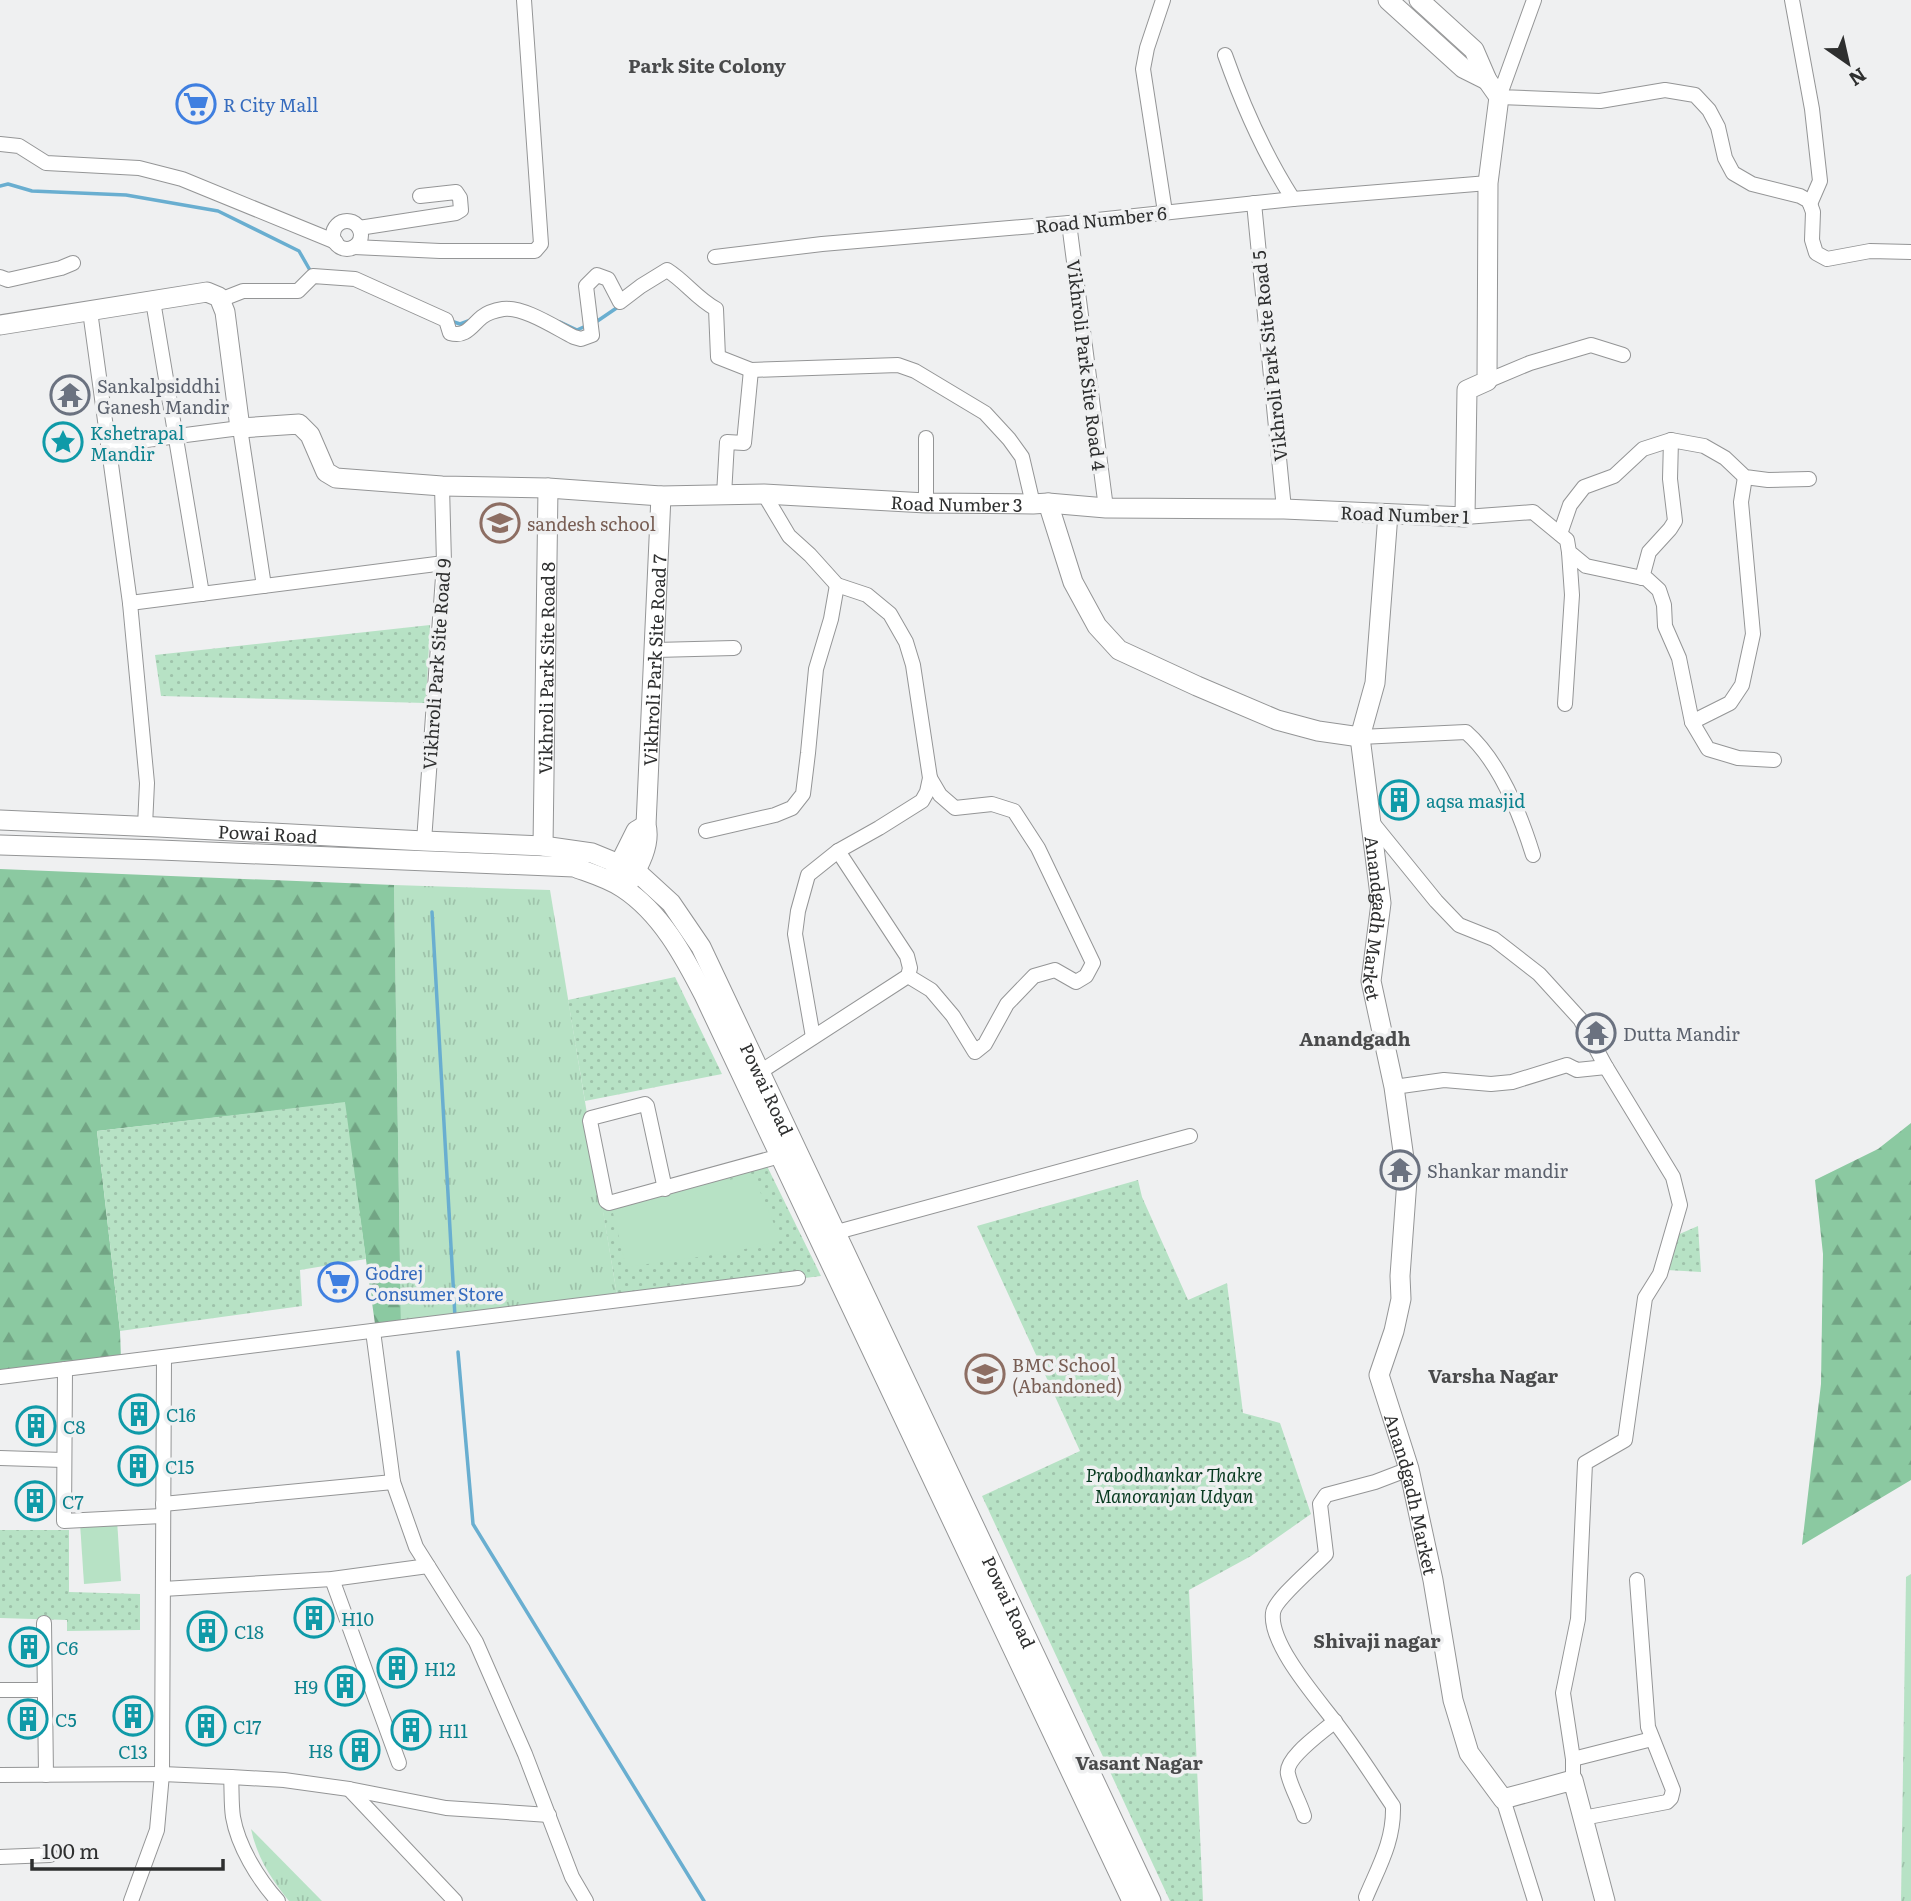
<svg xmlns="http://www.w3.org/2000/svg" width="1911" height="1901" viewBox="0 0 1911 1901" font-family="Literata,serif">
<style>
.grass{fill:url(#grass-tufts)}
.forest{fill:url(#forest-firs)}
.park{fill:url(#park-dots)}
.garden{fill:#b7e2c5}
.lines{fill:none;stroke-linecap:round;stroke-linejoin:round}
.stream{stroke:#69aed0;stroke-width:3.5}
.street-casing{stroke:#949596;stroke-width:16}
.secondary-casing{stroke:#949596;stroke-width:21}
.street{stroke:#fff;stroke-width:14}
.secondary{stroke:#fff;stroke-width:19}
.labels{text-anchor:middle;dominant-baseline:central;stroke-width:7;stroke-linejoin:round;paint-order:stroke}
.shop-label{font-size:18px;fill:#366cbe;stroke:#eff0f1;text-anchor:start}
.street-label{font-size:18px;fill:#2e2f2f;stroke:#eff0f1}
.worship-label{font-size:18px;fill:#5b616d;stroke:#eff0f1;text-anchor:start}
.culture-label{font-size:18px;fill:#0d838f;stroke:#eff0f1;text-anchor:start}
.education-label{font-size:18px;fill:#785e54;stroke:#eff0f1;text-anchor:start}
.park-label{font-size:18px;font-style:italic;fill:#07391f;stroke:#eff0f1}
.neighbourhood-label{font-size:19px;font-weight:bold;fill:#494a4b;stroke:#eff0f1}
</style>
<defs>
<pattern id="grass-tufts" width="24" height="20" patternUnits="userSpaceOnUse" patternTransform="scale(1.75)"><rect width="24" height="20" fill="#b7e2c5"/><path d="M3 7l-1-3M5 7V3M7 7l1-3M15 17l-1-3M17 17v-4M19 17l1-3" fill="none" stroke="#9ec2aa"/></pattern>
<pattern id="forest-firs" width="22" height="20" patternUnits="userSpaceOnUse" patternTransform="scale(1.75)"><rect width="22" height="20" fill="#8bc9a1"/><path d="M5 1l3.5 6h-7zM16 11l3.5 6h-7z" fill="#72a484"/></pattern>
<pattern id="park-dots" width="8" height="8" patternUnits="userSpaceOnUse" patternTransform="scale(1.75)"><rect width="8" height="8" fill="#b7e2c5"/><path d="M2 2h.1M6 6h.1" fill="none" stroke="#9ec2aa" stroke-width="1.8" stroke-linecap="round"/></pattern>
</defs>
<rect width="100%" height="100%" fill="#eff0f1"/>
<g class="grass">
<polygon points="394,885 550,890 618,1301 401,1327"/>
<polygon points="1911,1574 1911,1901 1901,1901 1906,1577"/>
<path d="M251 1829 322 1901H289C271 1879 257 1857 251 1829Z"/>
</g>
<g class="forest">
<polygon points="0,869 394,885 401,1327 376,1331 344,1103 97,1131 120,1331 121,1360 0,1373"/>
<polygon points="1911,1123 1911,1480 1802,1545 1821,1384 1823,1254 1815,1180 1878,1149"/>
</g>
<g class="park">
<polygon points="430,625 426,703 161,696 155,655"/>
<polygon points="675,977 722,1074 585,1101 568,1000"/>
<polygon points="345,1102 366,1259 300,1270 302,1306 120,1331 97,1131"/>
<polygon points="766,1164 821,1276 618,1301 601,1200"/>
<polygon points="1138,1180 1142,1197 1188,1300 1227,1283 1243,1413 1280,1423 1311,1514 1251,1556 1189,1590 1203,1901 1170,1901 982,1496 1080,1451 977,1226"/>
<polygon points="1698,1226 1701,1272 1667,1270 1675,1236"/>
<polygon points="0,1530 69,1530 69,1592 140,1594 140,1630 67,1631 67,1620 0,1618"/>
</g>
<g class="garden">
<polygon points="753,1175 777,1231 777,1242 727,1253 626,1267 611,1204"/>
<polygon points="117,1520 121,1581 84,1584 80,1523"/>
</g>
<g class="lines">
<g class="stream">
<polyline points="0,186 8,184 32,191 126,195 218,211 299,251 311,272"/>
<polyline points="451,321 460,324 471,320"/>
<polyline points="560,322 577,330 588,325"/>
<polyline points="596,322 618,307"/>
<polyline points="432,912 455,1317"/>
<polyline points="458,1352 473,1524 704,1901"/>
</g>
<g class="street-casing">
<g id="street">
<polyline points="1163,0 1147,48 1143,69 1165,212"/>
<polyline points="1534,0 1499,97 1600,101 1665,90 1695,95 1709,110 1718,127 1725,158 1733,173 1752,184 1800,196 1809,201 1813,212 1812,240 1816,253 1827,259 1870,251 1911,252"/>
<polyline points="1792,0 1812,109 1820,181 1810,204"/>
<path d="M1225 55C1243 106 1264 154 1293 199"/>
<polyline points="0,144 19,146 46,163 139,168 182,179 336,242"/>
<polyline points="1254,203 1284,509"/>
<circle cx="347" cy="235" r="14"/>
<polyline points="1069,223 1106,508"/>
<polyline points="359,228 456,213 461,210 460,198 456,192 420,196"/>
<polyline points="354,247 440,251 535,251 541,244 524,0"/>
<polyline points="715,257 822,244 1069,223 1293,199 1488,183"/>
<polyline points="0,277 8,280 61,268 73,263"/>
<path d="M220 300 243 291H298L313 276 355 279 446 320 450 333C466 338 472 325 482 317 487 313 497 310 503 309 523 306 556 328 574 337L581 339 592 335 586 286 597 275 608 279 620 302 641 286 667 270C686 282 696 298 716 309L718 357 751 370 898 365 915 371 985 413 1009 439 1022 457 1033 504"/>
<polyline points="153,301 202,594"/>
<polyline points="90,311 130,603 147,783 145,826"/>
<polyline points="1487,381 1530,363 1591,345 1623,355"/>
<polyline points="108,445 240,428 264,586"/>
<polyline points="764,494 789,536 810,555 837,585 867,595 890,614 906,642 913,665 930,778 927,792 922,801 879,828 838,851 808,875 798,911 795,934 813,1037"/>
<polyline points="724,495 727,442 744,443 751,370"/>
<polyline points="926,503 926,438"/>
<polyline points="1465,517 1533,512 1567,540 1569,552 1586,566 1647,579 1659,590 1664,605 1665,626 1679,658 1692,722 1708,749 1738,758 1774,760"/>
<polyline points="1560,534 1570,505 1584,487 1614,476 1643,449 1671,440 1704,446 1725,458 1745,477 1768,480 1809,479"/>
<polyline points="1642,578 1649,552 1670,529 1675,521 1670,479 1671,440"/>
<polyline points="130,603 444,563"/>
<polyline points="655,650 734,648"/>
<polyline points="1565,704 1572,595 1569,552"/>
<polyline points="1692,722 1730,703 1742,685 1753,634 1741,502 1745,477"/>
<path d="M1360 737 1466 732C1499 761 1520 813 1533 855"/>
<polyline points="1371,821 1436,901 1459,925 1494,939 1539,974 1580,1019 1606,1067 1673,1177 1680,1205 1660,1274 1645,1298 1625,1440 1585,1463 1578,1619 1563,1693 1573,1759 1573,1780"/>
<polyline points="706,831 775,815 792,808 803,794 808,753 816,669 831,619 837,585"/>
<polyline points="424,841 444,563 442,486"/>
<polyline points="908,976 931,990 953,1016 975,1052 985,1044 1007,1004 1034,976 1055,970 1076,982 1086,976 1093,963 1038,848 1014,811 992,804 955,808 940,795 930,778"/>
<polyline points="760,1072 908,976 910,968 907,956 838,851"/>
<polyline points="1394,1087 1444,1080 1491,1084 1512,1082 1567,1065 1577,1070 1606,1067"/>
<polyline points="665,1189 647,1106 645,1104 591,1118 590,1121 606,1201 609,1203 780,1156"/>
<polyline points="826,1235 1190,1136"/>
<polyline points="373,1331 393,1482 416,1547 476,1642 525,1754 572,1877 586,1901"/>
<polyline points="65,1369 64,1521 162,1516"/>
<polyline points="0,1377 798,1278"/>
<polyline points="0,1458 63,1460"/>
<polyline points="163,1504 393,1482"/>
<polyline points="332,1579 399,1763"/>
<polyline points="163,1589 332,1579 428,1566"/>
<polyline points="44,1623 46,1775"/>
<polyline points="0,1690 44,1690"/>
<polyline points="1573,1759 1652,1739"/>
<path d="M0 1775 162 1774 231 1777C232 1790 231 1804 233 1817 238 1846 258 1879 278 1901"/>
<polyline points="231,1777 284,1780 349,1789 446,1808 549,1815"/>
<polyline points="349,1789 455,1901"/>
<polyline points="1503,1799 1535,1901"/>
<path d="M1304 1816C1300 1802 1291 1788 1288 1774 1284 1758 1323 1732 1335 1721"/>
<polyline points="1583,1818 1667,1802 1671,1798 1673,1790 1648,1727 1637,1580"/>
<polyline points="0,1857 50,1855"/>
<path d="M1366 1897C1379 1866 1394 1841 1393 1806 1374 1778 1356 1749 1335 1722 1317 1698 1269 1644 1273 1613 1274 1600 1315 1566 1326 1554L1320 1504 1326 1495 1375 1482 1409 1469"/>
<polyline points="131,1901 157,1830 162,1774 164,1357"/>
</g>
</g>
<g class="secondary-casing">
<g id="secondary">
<polyline points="1388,0 1463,68 1487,80"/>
<path id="s1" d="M0 325 207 292 219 297 225 312 240 428 299 424 310 435 326 472 336 478 442 486 548 488 661 496 764 494 926 503 1033 504 1048 503 1106 508 1284 509 1465 517 1467 390 1487 381 1488 183 1499 97 1487 80 1474 50 1419 0"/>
<polyline points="1048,503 1073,582 1097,626 1119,650 1197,686 1277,720 1318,731 1360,737"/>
<path id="s2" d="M1388 514 1375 683 1360 737 1381 903 1371 981 1394 1087 1407 1180 1400 1276 1401 1299 1394 1331 1379 1375 1409 1469 1433 1580 1453 1700 1469 1753 1503 1799 1573 1780 1605 1901"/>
<path id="s3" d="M0 820 158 827 424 841 543 846 592 853 636 871 671 903 701 947 1151 1901"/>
<path d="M0 845 160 850 574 867C590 873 608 878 623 888 661 913 684 956 704 995L1132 1901"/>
<path id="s4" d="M543 846 548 488"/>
<polyline points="615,873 636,831 646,825"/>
<path id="s5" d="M629 882C639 866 651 844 646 825L661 496"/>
</g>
</g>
<use href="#street" class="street"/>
<use href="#secondary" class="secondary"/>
</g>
<defs>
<g id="supermarket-ring" transform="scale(2.0125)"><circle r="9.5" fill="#eff0f1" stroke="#3f7fe0" stroke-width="1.5"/><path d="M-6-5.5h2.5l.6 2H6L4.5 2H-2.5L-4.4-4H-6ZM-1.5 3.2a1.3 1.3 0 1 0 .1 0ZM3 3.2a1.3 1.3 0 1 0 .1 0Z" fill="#3f7fe0"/></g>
<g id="temple-ring" transform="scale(2.0125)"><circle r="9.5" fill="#eff0f1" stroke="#6b7280" stroke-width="1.5"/><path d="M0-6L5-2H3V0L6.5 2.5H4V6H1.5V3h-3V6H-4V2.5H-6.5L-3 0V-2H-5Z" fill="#6b7280"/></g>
<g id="sight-ring" transform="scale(2.0125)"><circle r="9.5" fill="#eff0f1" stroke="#0f9aa8" stroke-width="1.5"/><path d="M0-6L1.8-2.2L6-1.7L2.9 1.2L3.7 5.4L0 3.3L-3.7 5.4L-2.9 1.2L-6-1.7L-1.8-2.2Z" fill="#0f9aa8"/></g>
<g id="school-ring" transform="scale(2.0125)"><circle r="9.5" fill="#eff0f1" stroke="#8d6e63" stroke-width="1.5"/><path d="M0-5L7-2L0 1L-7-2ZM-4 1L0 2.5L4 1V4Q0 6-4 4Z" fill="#8d6e63"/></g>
<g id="building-ring" transform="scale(2.0125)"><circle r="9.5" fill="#eff0f1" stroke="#0f9aa8" stroke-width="1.5"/><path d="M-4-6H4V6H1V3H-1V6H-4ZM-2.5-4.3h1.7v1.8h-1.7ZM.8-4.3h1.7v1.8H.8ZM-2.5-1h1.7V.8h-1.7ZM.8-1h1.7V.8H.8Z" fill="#0f9aa8"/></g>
</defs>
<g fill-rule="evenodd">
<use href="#supermarket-ring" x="196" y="104"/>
<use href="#temple-ring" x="70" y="395"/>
<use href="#sight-ring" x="63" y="442"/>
<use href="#school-ring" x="500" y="523"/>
<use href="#building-ring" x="1399" y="800"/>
<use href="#temple-ring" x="1596" y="1033"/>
<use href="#temple-ring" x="1400" y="1170"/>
<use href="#supermarket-ring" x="338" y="1282"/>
<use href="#school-ring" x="985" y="1374"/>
<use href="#building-ring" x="139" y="1414"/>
<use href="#building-ring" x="36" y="1426"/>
<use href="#building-ring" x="138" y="1466"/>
<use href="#building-ring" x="35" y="1501"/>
<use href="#building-ring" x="314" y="1618"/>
<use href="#building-ring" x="207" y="1631"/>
<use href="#building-ring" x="29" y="1647"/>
<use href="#building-ring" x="397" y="1668"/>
<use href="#building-ring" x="345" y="1686"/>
<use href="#building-ring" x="133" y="1716"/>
<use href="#building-ring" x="28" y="1719"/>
<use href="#building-ring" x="206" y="1726"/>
<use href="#building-ring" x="411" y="1730"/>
<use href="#building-ring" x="360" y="1750"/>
</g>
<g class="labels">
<g class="shop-label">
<text x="223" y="104">R City Mall</text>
<text x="365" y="1272">Godrej<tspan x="365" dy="21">Consumer Store</tspan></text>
</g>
<g class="street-label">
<text transform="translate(1101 219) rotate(-6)">Road Number 6</text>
<text transform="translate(1269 356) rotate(-96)">Vikhroli Park Site Road 5</text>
<text transform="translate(1087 365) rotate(83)">Vikhroli Park Site Road 4</text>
<text stroke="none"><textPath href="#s1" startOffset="1104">Road Number 3</textPath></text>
<text transform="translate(1405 514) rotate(2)">Road Number 1</text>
<text stroke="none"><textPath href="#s5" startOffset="226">Vikhroli Park Site Road 7</textPath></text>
<text transform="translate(436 664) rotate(-86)">Vikhroli Park Site Road 9</text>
<text stroke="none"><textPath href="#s4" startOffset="178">Vikhroli Park Site Road 8</textPath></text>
<text stroke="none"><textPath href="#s3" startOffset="268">Powai Road</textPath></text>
<text stroke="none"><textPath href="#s2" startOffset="408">Anandgadh Market</textPath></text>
<text stroke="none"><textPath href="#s3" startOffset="898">Powai Road</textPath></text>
<text stroke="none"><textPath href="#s2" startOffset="996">Anandgadh Market</textPath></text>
<text stroke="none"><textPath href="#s3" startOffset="1465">Powai Road</textPath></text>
</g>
<g class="worship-label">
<text x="97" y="385">Sankalpsiddhi<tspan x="97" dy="21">Ganesh Mandir</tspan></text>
<text x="1623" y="1033">Dutta Mandir</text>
<text x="1427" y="1170">Shankar mandir</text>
</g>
<g class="culture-label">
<text x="90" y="432">Kshetrapal<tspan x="90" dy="21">Mandir</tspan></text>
<text x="1426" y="800">aqsa masjid</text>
<text x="166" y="1414">C16</text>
<text x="63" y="1426">C8</text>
<text x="165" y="1466">C15</text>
<text x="62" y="1501">C7</text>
<text x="341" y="1618">H10</text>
<text x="234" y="1631">C18</text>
<text x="56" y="1647">C6</text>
<text x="424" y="1668">H12</text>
<text x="318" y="1686" text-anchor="end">H9</text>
<text x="55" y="1719">C5</text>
<text x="233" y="1726">C17</text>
<text x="438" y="1730">H11</text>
<text x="333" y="1750" text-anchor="end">H8</text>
<text x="133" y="1751" text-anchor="middle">C13</text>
</g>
<g class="education-label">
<text x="527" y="523">sandesh school</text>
<text x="1012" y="1364">BMC School<tspan x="1012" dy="21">(Abandoned)</tspan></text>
</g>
<g class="park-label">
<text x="1174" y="1474">Prabodhankar Thakre<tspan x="1174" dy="21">Manoranjan Udyan</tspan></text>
</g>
<g class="neighbourhood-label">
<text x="707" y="65">Park Site Colony</text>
<text x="1355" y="1038">Anandgadh</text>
<text x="1493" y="1375">Varsha Nagar</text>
<text x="1377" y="1640">Shivaji nagar</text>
<text x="1139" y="1762">Vasant Nagar</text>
</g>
</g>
<g transform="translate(1848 63) rotate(146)" stroke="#eff0f1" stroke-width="5" paint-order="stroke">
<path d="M0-5L12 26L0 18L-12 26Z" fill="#2e2f2f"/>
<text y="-10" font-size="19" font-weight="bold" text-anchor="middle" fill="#2e2f2f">N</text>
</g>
<path d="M32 1859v10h191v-10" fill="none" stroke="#2e2f2f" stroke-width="3.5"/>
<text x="42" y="1859" font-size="21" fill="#2e2f2f" stroke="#eff0f1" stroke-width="5" paint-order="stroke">100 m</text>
</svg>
